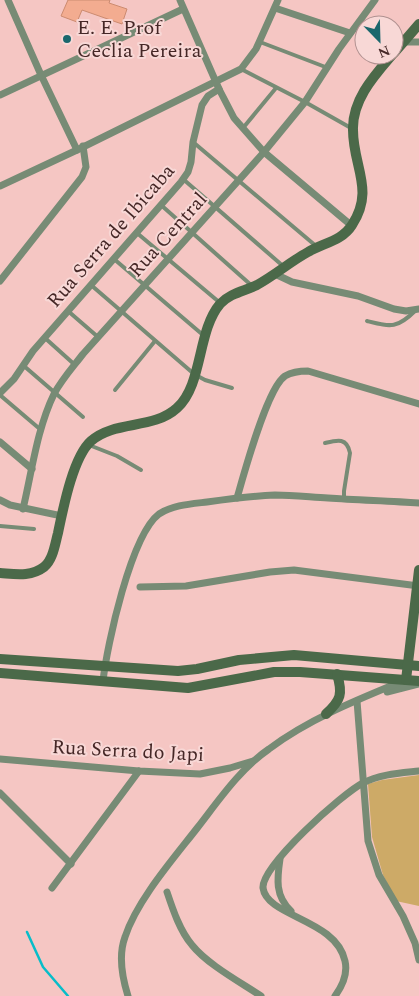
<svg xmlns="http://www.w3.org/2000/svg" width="419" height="996" viewBox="0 0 419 996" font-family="Spectral,serif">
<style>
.green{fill:#cdaa67}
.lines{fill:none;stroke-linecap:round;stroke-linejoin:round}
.stream{stroke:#07bdc9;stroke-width:2.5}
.building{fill:#f3ac90;stroke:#cc8b70}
.lane{stroke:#778b75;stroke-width:4}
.street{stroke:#778b75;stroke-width:7}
.secondary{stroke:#4b6949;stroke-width:10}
.poi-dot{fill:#1a676d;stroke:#f8d8d6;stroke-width:2}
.labels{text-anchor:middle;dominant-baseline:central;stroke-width:4;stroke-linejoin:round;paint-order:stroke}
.poi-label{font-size:20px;fill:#452726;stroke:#f8d8d6;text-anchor:start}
.street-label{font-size:20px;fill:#452726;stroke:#f8d8d6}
</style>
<rect width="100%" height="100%" fill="#f5c6c3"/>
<polygon class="green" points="419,775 419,906 396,901 383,875 372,837 368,784 382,780"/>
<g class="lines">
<polyline class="stream" points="27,932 43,967 68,996"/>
</g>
<polygon class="building" points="68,0 110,0 109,3 127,9 122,24 82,10 77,22 61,16"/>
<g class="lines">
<g class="lane">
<polyline points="260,42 328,68"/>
<polyline points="241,69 305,102 351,128"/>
<polyline points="243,128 276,88"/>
<polyline points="193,142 316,246"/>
<polyline points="183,179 283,266"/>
<polyline points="161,205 251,285"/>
<polyline points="137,233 219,302"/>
<polyline points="114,259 203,335"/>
<polyline points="91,285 194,374 205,380 232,388"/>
<polyline points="68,311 98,337"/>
<path d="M367 321C391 327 397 329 416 310"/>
<polyline points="45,338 75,365"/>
<polyline points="24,366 83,417"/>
<polyline points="115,390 155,341"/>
<polyline points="0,395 41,430"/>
<path d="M325 443C337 440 347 437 350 453L344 491V499"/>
<polyline points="89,445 117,456 141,470"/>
<polyline points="0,526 34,529"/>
</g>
<g class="street">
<polyline points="8,0 41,75 77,150"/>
<polyline points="180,0 219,89 234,118 264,152 352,226"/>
<polyline points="275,8 350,33"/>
<polyline points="403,42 419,42"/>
<polyline points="0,95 183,9"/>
<polyline points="0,186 77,150 241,69 256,49 278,0"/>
<polyline points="275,274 292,282 358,296 394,309 406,311 419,309"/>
<polyline points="0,281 82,177 86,167 83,146"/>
<polyline points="0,393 14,379 33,351 181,182 188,172 191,162 193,142 202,105 208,96 219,89"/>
<polyline points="0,442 32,469"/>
<path d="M237 498C244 474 267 388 285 376 292 372 300 371 308 371L419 404"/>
<polyline points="0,500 10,505 62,516"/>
<path d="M23 509C32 471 37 429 54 394 62 379 73 367 83 354L264 152 305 102 339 49 375 0"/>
<polyline points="140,587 186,586 270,572 294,570 419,586"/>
<path d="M103 681C107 645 131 535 159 514 173 505 190 504 207 502 229 499 252 496 275 495 292 495 310 497 328 498 358 500 389 501 419 503"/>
<polyline points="387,692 419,684"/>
<polyline points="357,701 368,841 379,875 403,916 415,943 419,960"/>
<polyline points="0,759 139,771 200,774 230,768 253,761"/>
<polyline points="0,793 71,864"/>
<path d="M280 859C277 879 275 896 291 911"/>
<polyline points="52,888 139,771"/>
<path d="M167 892C173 910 180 931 192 945 207 964 240 982 261 996"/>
<path d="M128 996C122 977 118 956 125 937 137 900 174 858 198 827 219 800 240 769 269 749 309 719 357 700 403 681"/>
<path d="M335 996C343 985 348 974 345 961 336 919 267 917 263 888 261 866 343 793 363 783 380 774 401 773 419 771"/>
</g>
<g class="secondary">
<polyline points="394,53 419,24"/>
<path d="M0 573C15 574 31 577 44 567 53 560 55 544 58 533 63 509 73 457 91 441 115 420 153 430 177 408 203 385 197 331 220 304 230 293 245 291 257 285 275 275 290 262 308 252 323 243 342 241 352 225 375 190 353 167 353 130 352 100 374 76 392 55"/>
<polyline points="0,659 178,671 197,669 239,660 294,655 419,666"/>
<polyline points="0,673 188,688 274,672 300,672 419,681"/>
<polyline points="406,680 419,570"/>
<path d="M326 714C341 700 343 694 337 674"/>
</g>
</g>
<circle class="poi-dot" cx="67" cy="39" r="5"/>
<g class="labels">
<g class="poi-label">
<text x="77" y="28">E. E. Prof<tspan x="77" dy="23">Ceclia Pereira</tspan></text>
</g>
<g class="street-label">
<text transform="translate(168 235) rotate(-48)">Rua Central</text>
<text transform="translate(111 236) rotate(-49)">Rua Serra de Ibicaba</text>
<text transform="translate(128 751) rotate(3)">Rua Serra do Japi</text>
</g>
</g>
<g transform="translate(379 40) rotate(157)"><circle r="24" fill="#f8d8d6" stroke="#b09190"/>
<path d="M0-4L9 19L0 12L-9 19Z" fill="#1a676d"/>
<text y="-8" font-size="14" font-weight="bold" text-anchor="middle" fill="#452726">N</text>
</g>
</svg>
